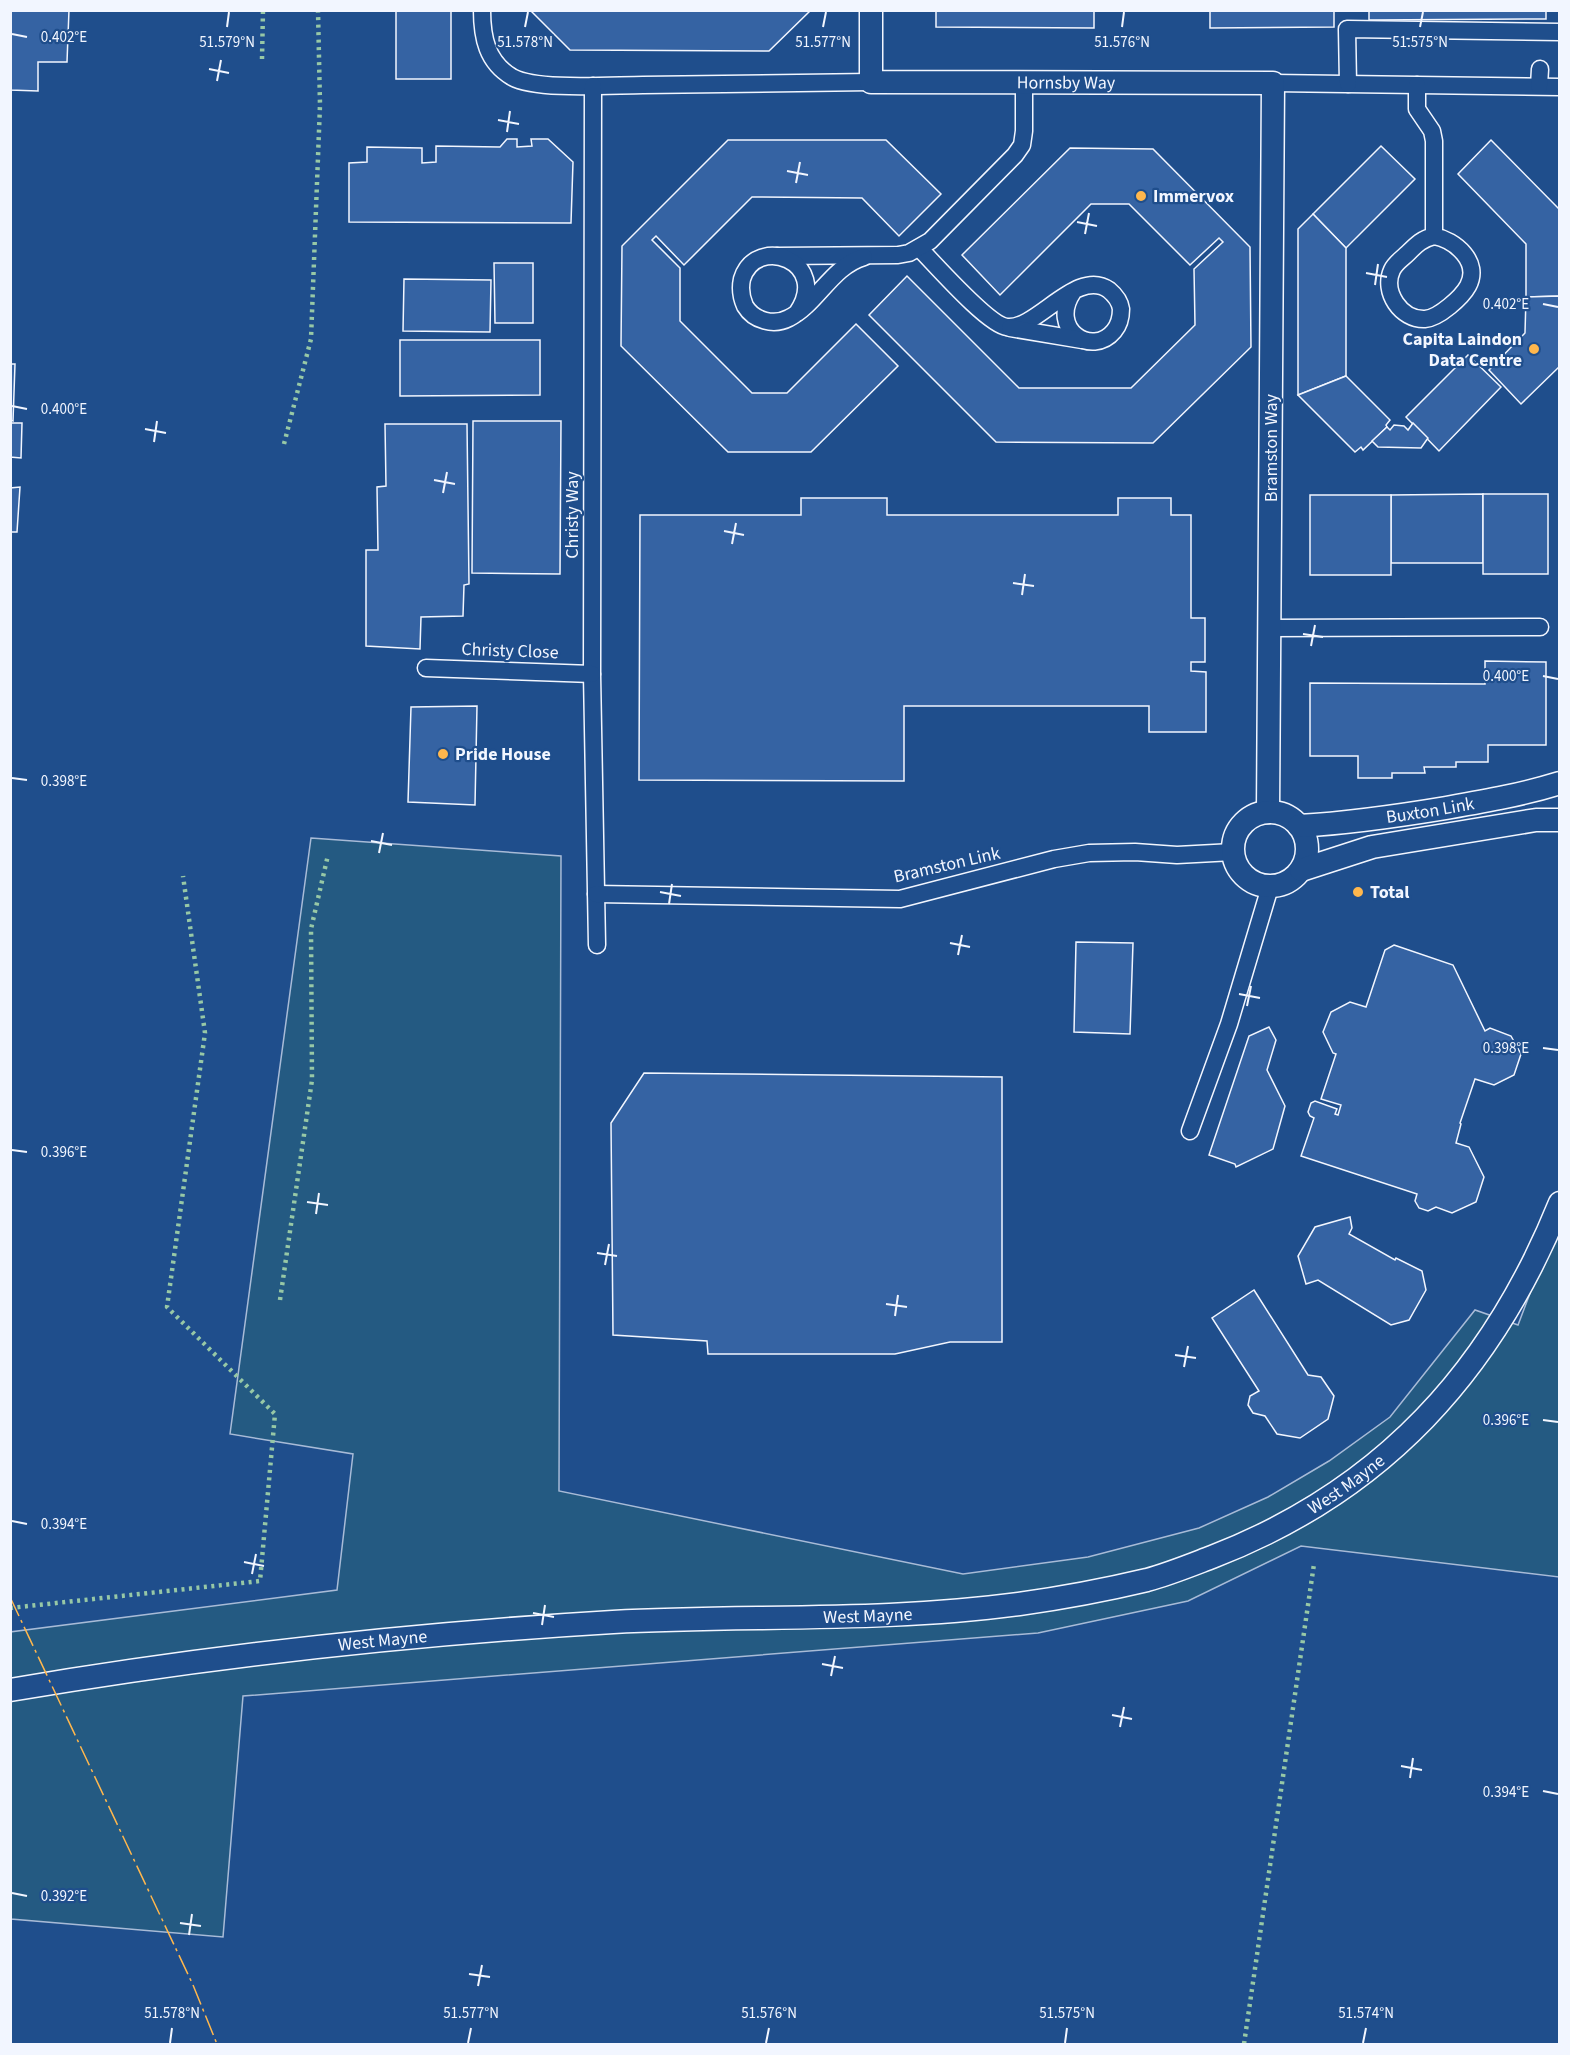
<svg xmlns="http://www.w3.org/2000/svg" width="1570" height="2055" viewBox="0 0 1570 2055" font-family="'Source Sans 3',sans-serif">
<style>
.green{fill:#245a82;stroke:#a8bbd7;stroke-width:1.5}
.building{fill:#3563a3;stroke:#f2f6ff;stroke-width:1.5}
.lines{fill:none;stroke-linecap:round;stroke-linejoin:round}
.street-casing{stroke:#f2f6ff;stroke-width:19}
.secondary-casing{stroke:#f2f6ff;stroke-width:25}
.street{stroke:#1f4e8c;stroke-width:16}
.secondary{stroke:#1f4e8c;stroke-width:22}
.hedge{stroke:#97c8a6;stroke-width:4.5;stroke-dasharray:3 4.5;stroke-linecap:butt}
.power{stroke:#ffb74d;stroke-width:1.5;stroke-dasharray:21 4.5 3 4.5;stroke-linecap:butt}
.ticks{fill:none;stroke:#f2f6ff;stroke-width:2}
.poi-dot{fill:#ffb74d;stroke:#1f4e8c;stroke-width:2}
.labels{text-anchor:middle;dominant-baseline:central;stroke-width:4.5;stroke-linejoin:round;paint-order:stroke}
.street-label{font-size:18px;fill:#f2f6ff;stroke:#1f4e8c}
.poi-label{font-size:18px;font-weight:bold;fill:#f2f6ff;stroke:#1f4e8c;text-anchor:start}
.ticks-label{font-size:15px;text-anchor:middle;fill:#f2f6ff;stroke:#1f4e8c;stroke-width:4.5;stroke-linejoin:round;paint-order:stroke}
</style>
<rect width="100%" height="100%" fill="#1f4e8c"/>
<polygon class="green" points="311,838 561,856 559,1491 963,1574 1088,1557 1199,1528 1268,1497 1329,1461 1390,1417 1475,1310 1518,1325 1559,1217 1559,1577 1301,1546 1188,1601 1038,1633 243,1696 223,1937 11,1919 10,1632 337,1590 353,1454 230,1434"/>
<g class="building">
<polygon points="10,10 69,10 67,62 38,62 38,91 10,90"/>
<rect x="396" y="10" width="55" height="69"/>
<polygon points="530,10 811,10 769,51 570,50"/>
<polygon points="936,10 1094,10 1094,28 936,27"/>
<polygon points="1210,10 1334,10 1334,27 1210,28"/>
<polygon points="1369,10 1546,10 1546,19 1369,20"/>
<polygon points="507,139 517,139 517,147 532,146 531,139 548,139 573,162 571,223 349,222 349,163 367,162 367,147 422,148 422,163 436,162 436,146 500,147"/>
<polygon points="728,140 886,140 941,194 899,236 862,198 752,197 684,265 656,236 652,240 680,268 680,321 752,393 787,393 856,324 898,366 811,452 728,452 621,346 622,246"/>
<polygon points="1491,140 1560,210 1560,296 1526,297 1526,244 1458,174"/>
<polygon points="1381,146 1415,179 1346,248 1313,214"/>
<polygon points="1070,148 1153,149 1250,247 1251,347 1153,443 996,442 869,315 907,276 1019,388 1131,388 1195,325 1194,269 1223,242 1219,238 1190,265 1129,204 1091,204 1000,295 962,255"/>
<polygon points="1313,214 1346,248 1346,376 1298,395 1298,229"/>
<polygon points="494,263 533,263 533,323 495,323"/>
<polygon points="404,279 491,280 490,332 403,331"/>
<polygon points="1560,296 1560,366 1521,404 1489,370 1525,333 1526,297"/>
<polygon points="400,340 540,340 540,395 400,396"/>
<polygon points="1468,355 1501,387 1439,451 1406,417"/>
<polygon points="10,364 15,364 13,421 10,420"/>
<polygon points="1346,376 1390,420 1386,425 1387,427 1363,450 1361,447 1355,452 1298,395"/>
<polygon points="473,421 561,421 560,574 472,573"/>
<polygon points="10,423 22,423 21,458 10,457"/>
<polygon points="1413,423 1428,438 1421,448 1378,447 1372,441 1387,427 1390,430 1394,425 1404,426 1408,430"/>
<polygon points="385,424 467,424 469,584 464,585 463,616 421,617 420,649 366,646 366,550 378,550 377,487 386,486"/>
<polygon points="20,487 17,532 10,532 10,488"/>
<polygon points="1483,494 1483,563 1391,563 1391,495"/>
<rect x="1483" y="494" width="65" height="80"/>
<rect x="1310" y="495" width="81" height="80"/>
<polygon points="801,498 887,498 887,515 1118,515 1118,498 1171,498 1171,515 1191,515 1191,618 1205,618 1205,662 1191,662 1191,671 1206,672 1206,732 1149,732 1149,706 904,706 904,781 639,780 640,515 801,515"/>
<polygon points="1485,661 1546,662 1546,745 1488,745 1488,762 1456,762 1456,767 1424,767 1425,773 1392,773 1392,778 1358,778 1358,756 1310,756 1310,683 1485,684"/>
<polygon points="477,706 475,805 408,802 411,707"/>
<polygon points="1076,942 1133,943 1130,1034 1074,1032"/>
<polygon points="1394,945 1453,965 1485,1031 1490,1028 1511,1036 1521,1054 1514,1075 1494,1085 1475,1079 1460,1123 1461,1124 1456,1143 1469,1147 1484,1177 1476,1202 1452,1213 1436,1207 1428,1211 1419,1208 1415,1201 1417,1194 1301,1156 1314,1118 1310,1116 1308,1112 1311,1103 1315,1101 1337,1109 1335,1114 1338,1115 1341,1105 1321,1099 1336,1054 1333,1053 1323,1032 1331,1012 1350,1002 1366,1007 1385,950"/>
<polygon points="1269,1027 1276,1040 1267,1070 1285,1106 1273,1149 1236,1167 1235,1164 1209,1155 1249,1036"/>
<polygon points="644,1073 1002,1077 1002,1342 950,1342 895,1354 708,1354 707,1341 613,1335 611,1123"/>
<polygon points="1350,1217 1352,1228 1349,1234 1395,1260 1396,1258 1422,1271 1426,1290 1409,1320 1391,1325 1318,1280 1306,1284 1298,1256 1315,1227"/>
<polygon points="1254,1290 1308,1375 1321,1377 1334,1396 1328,1419 1300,1438 1277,1434 1265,1416 1253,1413 1248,1405 1250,1396 1259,1391 1212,1318"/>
</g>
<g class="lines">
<g class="street-casing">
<g id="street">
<path d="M482 10C482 38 487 62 512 77 537 91 613 85 643 85 719 84 795 83 871 82"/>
<polyline points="1273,83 1560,87"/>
<polyline points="1348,84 1347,29 1560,32"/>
<path d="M1417 85V109L1432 131 1434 141V236C1455 240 1481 262 1468 286 1462 297 1439 318 1425 319 1401 320 1382 292 1392 270 1395 263 1403 258 1408 253 1417 244 1422 239 1434 236"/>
<polyline points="593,86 592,674 597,945"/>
<polyline points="1539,86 1540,69"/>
<path d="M919 248C935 264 988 325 1007 327 1037 330 1077 267 1109 290 1115 295 1120 302 1121 309 1121 316 1119 325 1114 331 1092 358 1048 329 1073 292"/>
<polyline points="777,256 898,255 909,253 930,241 1015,155 1022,145 1024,131 1024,83"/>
<path d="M797 313C832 262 756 233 742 279 740 288 741 297 745 306 754 321 774 326 789 318 817 304 832 266 864 257"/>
<polyline points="1010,328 1082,340"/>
<polyline points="1269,628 1540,627"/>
<polyline points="426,668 592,674"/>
<polyline points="596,894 900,899 1054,859 1089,853 1135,852 1177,855 1233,852"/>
<polyline points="1190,1131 1229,1024 1270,887"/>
</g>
</g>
<g class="secondary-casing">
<g id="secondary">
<path id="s1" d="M871 10V82L1273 83 1268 812"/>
<circle cx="1270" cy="849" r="37"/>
<path id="s2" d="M1299 826C1349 823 1398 816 1446 808 1486 801 1521 795 1560 783"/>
<polyline points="1301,870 1372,847 1536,820 1560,820"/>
<path id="s3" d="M10 1690C210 1656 411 1634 613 1622 748 1615 885 1622 1019 1604 1062 1598 1105 1590 1147 1580 1169 1574 1191 1565 1212 1557 1383 1491 1492 1371 1560 1203"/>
</g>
</g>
<use href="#street" class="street"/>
<use href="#secondary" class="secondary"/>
<g class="hedge">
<polyline points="262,59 263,10"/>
<polyline points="284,444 311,339 320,105 318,10"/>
<polyline points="280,1300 312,1080 311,929 328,855"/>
<polyline points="10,1608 260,1581 275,1414 167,1307 205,1033 183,876"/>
<polyline points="1244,2044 1314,1564"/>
</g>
<polyline class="power" points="10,1597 193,1985 217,2044"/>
</g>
<path class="ticks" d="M227 27 229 12M525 27 528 12M823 27 826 12M1122 27 1124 12M1420 27 1423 12M12 34 27 37M209 69 229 73M217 81 221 60M498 120 519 124M507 132 510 111M787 171 808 175M796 183 800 162M1077 222 1097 226M1085 234 1089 213M1366 273 1387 277M1375 285 1378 264M1543 304 1558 307M12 406 27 409M145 429 166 433M154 442 157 421M434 480 455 484M443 493 447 472M724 531 744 535M732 544 736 523M1013 583 1034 586M1022 595 1025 574M1303 634 1323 637M1311 646 1315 625M1543 676 1558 679M12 778 27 780M371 841 392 845M379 853 383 833M660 892 681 896M669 904 672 884M950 943 970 947M958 955 962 935M1239 994 1260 998M1247 1006 1251 986M1543 1048 1558 1050M12 1150 27 1152M307 1202 328 1205M316 1214 319 1193M597 1253 617 1256M605 1265 609 1244M886 1304 907 1307M895 1316 898 1295M1175 1355 1196 1358M1184 1367 1188 1346M1543 1420 1558 1422M12 1521 27 1524M244 1562 264 1566M252 1574 256 1554M533 1613 554 1617M542 1625 545 1605M822 1664 843 1668M831 1676 835 1656M1112 1715 1132 1719M1120 1727 1124 1707M1401 1766 1422 1770M1410 1778 1413 1758M1543 1791 1558 1794M12 1893 27 1896M180 1923 201 1926M189 1935 192 1914M469 1974 490 1977M478 1986 482 1965M170 2043 172 2028M468 2043 471 2028M766 2043 769 2028M1065 2043 1067 2028M1363 2043 1366 2028"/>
<g class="poi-dot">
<circle cx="1141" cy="196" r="6"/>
<circle cx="1534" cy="349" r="6"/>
<circle cx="443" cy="754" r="6"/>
<circle cx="1358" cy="892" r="6"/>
</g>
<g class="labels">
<g class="street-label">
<text stroke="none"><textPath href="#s1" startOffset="267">Hornsby Way</textPath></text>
<text transform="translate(1271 448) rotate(-90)">Bramston Way</text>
<text transform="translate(572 515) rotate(-90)">Christy Way</text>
<text transform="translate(510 651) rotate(2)">Christy Close</text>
<text stroke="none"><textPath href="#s2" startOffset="132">Buxton Link</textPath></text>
<text transform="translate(947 865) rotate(-13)">Bramston Link</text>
<text stroke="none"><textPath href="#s3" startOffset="1366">West Mayne</textPath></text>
<text stroke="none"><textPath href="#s3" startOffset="862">West Mayne</textPath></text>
<text stroke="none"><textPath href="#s3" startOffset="376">West Mayne</textPath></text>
</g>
<g class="poi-label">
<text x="1153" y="196">Immervox</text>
<text x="1522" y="339" text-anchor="end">Capita Laindon<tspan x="1522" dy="21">Data Centre</tspan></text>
<text x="455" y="754">Pride House</text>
<text x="1370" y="892">Total</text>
</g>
</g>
<g class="ticks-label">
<text x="64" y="42">0.402°E</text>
<text x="1420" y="47">51.575°N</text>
<text x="227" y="47">51.579°N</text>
<text x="525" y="47">51.578°N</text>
<text x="823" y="47">51.577°N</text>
<text x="1122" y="47">51.576°N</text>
<text x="1506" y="309">0.402°E</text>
<text x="64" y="414">0.400°E</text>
<text x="1506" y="681">0.400°E</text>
<text x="64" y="786">0.398°E</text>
<text x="1506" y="1053">0.398°E</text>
<text x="64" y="1157">0.396°E</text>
<text x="1506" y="1425">0.396°E</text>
<text x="64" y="1529">0.394°E</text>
<text x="1506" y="1797">0.394°E</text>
<text x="64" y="1901">0.392°E</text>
<text x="172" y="2018">51.578°N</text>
<text x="471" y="2018">51.577°N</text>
<text x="769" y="2018">51.576°N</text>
<text x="1067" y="2018">51.575°N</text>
<text x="1366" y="2018">51.574°N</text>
</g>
<rect width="1570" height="2055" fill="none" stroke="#f2f6ff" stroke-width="24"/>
</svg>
